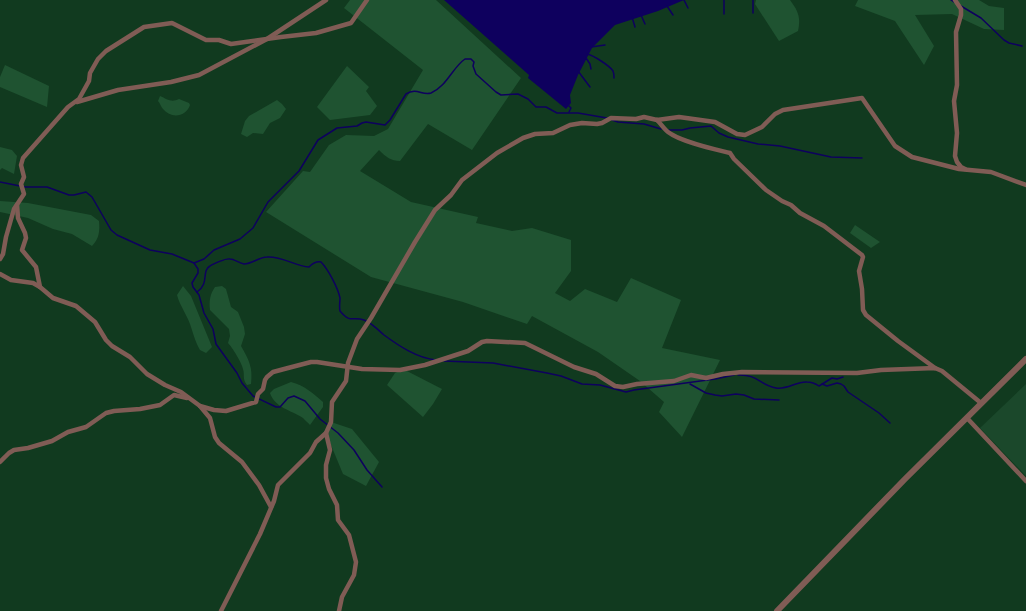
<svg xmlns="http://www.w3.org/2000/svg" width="1026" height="611" viewBox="0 0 1026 611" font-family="Jost,sans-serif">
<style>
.built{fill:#1b482b}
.green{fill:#1f5331}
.water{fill:#0e005e}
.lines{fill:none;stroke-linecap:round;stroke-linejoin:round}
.stream{stroke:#0e005e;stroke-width:1.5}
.minor{stroke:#805c55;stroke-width:4.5}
.tertiary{stroke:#805c55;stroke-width:6}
</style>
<rect width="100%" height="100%" fill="#113a1f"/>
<polygon class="built" points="1026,384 1026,476 980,428"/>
<g class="green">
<path d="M350 0H436L521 78 472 150 428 124 400 161C391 161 386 157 379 150L360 171 411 202 478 217 476 223 512 231 532 228 571 240V271L555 293 570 301 585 289 617 302 631 278 681 300 662 348 720 360 682 437 659 412 664 402 640 381 598 352 532 316 527 324 463 302 371 277 266 212 303 171 310 172 329 145 346 135 374 136 388 129 423 70 344 8Z"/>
<path d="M756 0H790C798 11 801 17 798 31L779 41 755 4Z"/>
<polygon points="858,0 979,0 989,6 1004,8 1004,30 984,29 952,14 915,15 934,46 924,65 895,21 855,6"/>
<polygon points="5,65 49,86 47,107 0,87 0,77"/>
<polygon points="347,66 369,87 366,91 377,106 370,115 330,120 317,107"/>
<path d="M160 96C167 99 171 103 179 99L189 103 190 105C186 117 171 119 163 109 161 107 160 103 158 101Z"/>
<polygon points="277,100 282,104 286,109 280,118 270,123 263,134 253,133 247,137 241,134 245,121 249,116"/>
<polygon points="0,147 12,150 17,156 14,174 2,168 0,170"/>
<path d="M0 201 28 203 91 215 99 221C100 231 99 239 92 246L72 234 53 229 28 218 0 212Z"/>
<polygon points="855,225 880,242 871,248 850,233"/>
<path d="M183 286 191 296 212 347 206 353 200 350C195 341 193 333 190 324 186 313 180 306 177 295Z"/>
<path d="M222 286 226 289 231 307 238 312 244 327 245 334 241 346C249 360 253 367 251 384L247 385C242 379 245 375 243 369 242 363 232 347 228 343L230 336 229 329 210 310C209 301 210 294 215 287Z"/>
<polygon points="403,369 442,389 433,404 423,417 387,385 395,373"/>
<path d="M291 382C304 385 314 394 323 402V407L310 425C308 423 305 420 303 418 291 410 275 408 270 393L274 389Z"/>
<polygon points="331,422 352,429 379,462 366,486 343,474 326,433"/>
</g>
<polygon class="water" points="444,0 684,0 658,11 615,25 592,48 578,75 570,95 571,103 566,109 528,78 529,75"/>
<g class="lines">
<g class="stream">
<polyline points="684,0 688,8"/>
<polyline points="951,0 954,2"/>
<polyline points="667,6 673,15"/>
<polyline points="961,6 981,18 1004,40 1009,43 1022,46"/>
<polyline points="753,13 753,0"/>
<polyline points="724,14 724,0"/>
<polyline points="641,15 645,24"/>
<polyline points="632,17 635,27"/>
<polyline points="591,47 605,45"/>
<path d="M587 54C593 55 610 66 613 71 614 73 614 76 614 78"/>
<polyline points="586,58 590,64 591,69"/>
<polyline points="578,71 590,87"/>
<polyline points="569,106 571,108 569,112"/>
<polyline points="612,120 618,122 644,124 661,129"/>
<polyline points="669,130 682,130 690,128 711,126 719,133 728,137 758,144 780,146 831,157 862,158"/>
<polyline points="0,182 25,187 47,187 69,195 74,195 86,192 92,197 111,230 117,235 150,250 172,254 194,263 198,269 198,273 192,283 193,287 199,295 204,313 213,329 216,344 237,373 242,383 253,396 276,407 280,407 288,398 294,396 305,401 320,419 338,433 354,450 367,470 382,487"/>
<path d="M194 263 204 259 214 250 240 239 253 228 268 202 299 171 318 140 337 128 357 126 362 123 366 122 385 125 390 120 406 94C417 87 422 96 431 93 446 87 453 67 465 59H471L474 62 473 66 476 74 496 92 501 95 518 94 528 99 536 107H546L557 113H578L607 118"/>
<path d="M197 292C210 283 201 271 210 266 213 264 226 258 230 259 234 259 239 263 244 264 252 264 259 257 267 257 282 256 295 266 309 267 313 263 316 261 321 262 328 269 338 288 340 298 340 302 339 306 340 311 351 324 352 316 364 320 372 323 378 330 384 335 399 346 417 358 436 360"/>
<polyline points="444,361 493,363 547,373 561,376 582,384 600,385 626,392 634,390 715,379 734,375"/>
<path d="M738 375C757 374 760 385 776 388 787 390 797 381 807 382 811 382 816 384 819 386L832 378 837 379 843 377"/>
<polyline points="690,384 706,393 715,395 722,396 736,394 744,395 754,399 779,400"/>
<polyline points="822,384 827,386 837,383 841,384 844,386 848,392 879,413 890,423"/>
</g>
<g class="minor">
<polyline points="955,0 961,9 961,15 956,32 957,85 954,101 957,133 955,156 957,162 961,167 965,169"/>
<polyline points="77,102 118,90 171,82 199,75 267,39 326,0"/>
<path d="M657 120C661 124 664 129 668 132 681 142 714 149 730 153L734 159 766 190 782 201 791 205 800 213 824 226 862 255 863 257 859 271 862 289 863 310 866 315 898 341 935 368"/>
<polyline points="17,205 18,218 25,233 26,238 22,250 36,267 40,287"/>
<polyline points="0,259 3,254 6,237 14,209 24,194 21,184 24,177 21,165 23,158 68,107 79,99 89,81 90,73 98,59 106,51 144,27 172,23 206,40 219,40 231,44 281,37 316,33 351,23 367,0"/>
<polyline points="0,274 11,280 33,283 40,287 53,298 76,306 95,322 106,340 112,346 130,357 147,374 165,385 181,392 200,406 210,418 215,437 219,443 242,462 259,485 271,507"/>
<polyline points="200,406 214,410 226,411 256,402 258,394 263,389 265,380 267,377 273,372 288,368 311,362 317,362 362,369 400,370 425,365 468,351 482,342 487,341 525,343 574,367 596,374 615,386 623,387 637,384 674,381 691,375 706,378 723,374 742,372 857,373 881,370 935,368 942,371 981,403"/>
<polyline points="967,418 1026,481"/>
<polyline points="326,433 330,450 326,465 326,478 329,489 337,505 338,520 349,535 356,562 354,575 342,597 339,611"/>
<polyline points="0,462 9,453 14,450 28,448 52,441 68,432 86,427 106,413 114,411 140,409 160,405 174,395 187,398"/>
<polyline points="221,611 260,534 274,501 278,485 310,453 316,442 326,433 331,422 332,402 346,381 348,363 357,339 371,318 415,242 435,210 451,195 462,180 497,153 523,138 535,134 553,133 570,125 582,123 597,124 602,123 611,118 636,119 644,117 657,120 679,117 715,122 737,134 745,135 762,127 775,114 783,110 862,98 895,146 912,157 959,169 991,172 1026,185"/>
</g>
<polyline class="tertiary" points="777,611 905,479 1026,359"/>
</g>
</svg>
